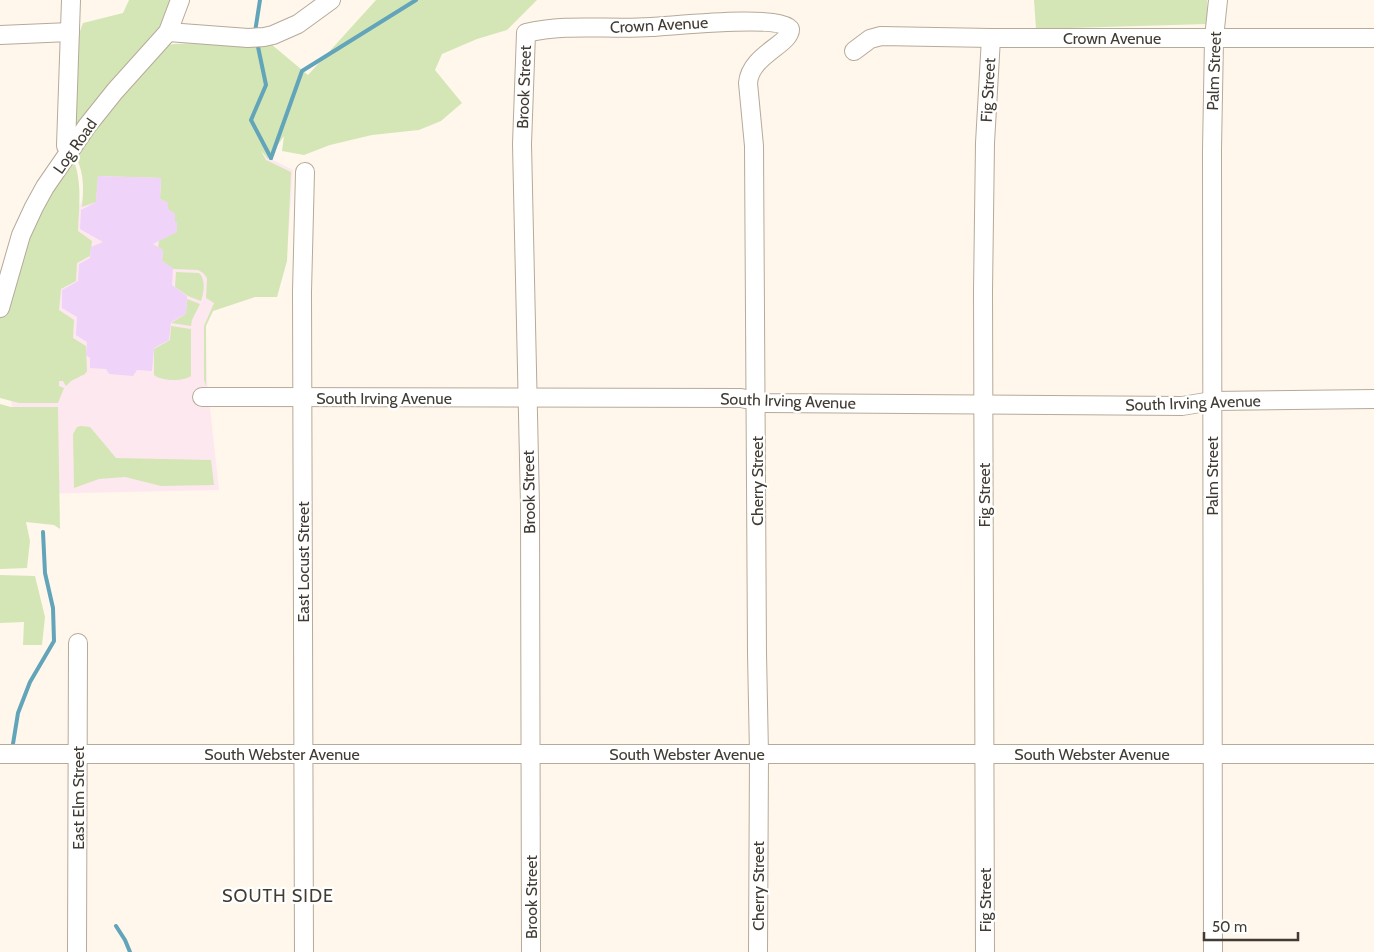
<svg xmlns="http://www.w3.org/2000/svg" width="1374" height="952" viewBox="0 0 1374 952" font-family="Cabin,sans-serif">
<style>
.education{fill:#fde8ef}
.green{fill:#d4e6b6}
.lines{fill:none;stroke-linecap:round;stroke-linejoin:round}
.stream{stroke:#62a4b9;stroke-width:4}
.building{fill:#f0d3f9}
.minor-casing{stroke:#b6aa99;stroke-width:20}
.minor{stroke:#fff;stroke-width:18}
.labels{text-anchor:middle;dominant-baseline:central;stroke-width:4.5;stroke-linejoin:round;paint-order:stroke}
.street-label{font-size:16px;fill:#403b33;stroke:#fff}
.neighbourhood-label{font-size:18px;letter-spacing:1px;fill:#403b33;stroke:#fff}
</style>
<rect width="100%" height="100%" fill="#fff7ec"/>
<polygon class="education" points="247,147 293,170 287,254 277,297 255,297 213,311 206,325 207,380 219,490 29,494 11,400 62,238 104,160"/>
<g class="green">
<polygon points="129,0 175,0 164,27 72,143 72,53 83,23 123,13"/>
<path d="M376 0H537L507 30 477 39 442 54 435 70 462 103 441 121 419 130 372 135 330 145 304 155 282 151 284 136 268 159 261 151 266 160 291 172 287 261 277 297H255L213 311 206 326V386L204 380V326L214 303 206 298 207 278 203 273 198 270 173 269 162 261 163 250 158 247 159 241C168 236 177 234 177 222H175V214L168 209V203L160 199 161 178 98 176 96 202 82 207C84 182 84 173 73 150L164 45C199 42 235 44 271 44L308 75Z"/>
<polygon points="1034,0 1207,0 1208,24 1036,29"/>
<path d="M71 154C83 179 79 204 78 231L92 241 90 256 77 263 76 281 61 289 59 310 74 320 73 338 86 346 87 371 85 374 71 381 66 386 63 381H59V386L64 388 58 403H19L0 398V315L22 236Z"/>
<path d="M176 272 199 273C206 279 204 292 201 301L188 296 175 287Z"/>
<polygon points="187,299 200,304 192,320 191,326 171,323 186,314"/>
<path d="M171 326 191 329V376C183 382 161 381 154 375V349L170 340Z"/>
<polygon points="0,404 11,407 58,407 60,529 54,525 26,522 30,541 27,568 0,569"/>
<polygon points="81,426 90,427 116,458 211,460 214,485 161,486 125,477 99,479 74,488 73,434 77,427"/>
<polygon points="0,575 35,576 45,617 42,645 23,645 24,622 0,623"/>
</g>
<g class="lines">
<g class="stream">
<polyline points="255,32 260,0"/>
<polyline points="257,42 266,85 251,120 271,158"/>
<polyline points="271,158 302,71 416,0"/>
<polyline points="12,750 18,713 30,682 54,641 53,608 45,573 43,532"/>
<polyline points="116,926 125,940 130,952"/>
</g>
</g>
<polygon class="building" points="98,176 161,178 160,199 168,203 168,209 175,214 175,222 177,222 177,232 153,244 163,250 162,261 173,268 172,285 187,296 186,314 171,322 169,340 154,348 152,371 137,370 133,376 109,374 106,369 90,368 90,358 86,355 87,342 76,335 77,317 62,308 62,290 78,281 79,264 90,258 91,247 103,242 80,229 81,210 96,202"/>
<g class="lines">
<g class="minor-casing">
<g id="minor">
<polyline points="168,32 248,38 264,37 273,35 298,24 331,0"/>
<polyline points="0,35 70,32"/>
<polyline points="854,51 870,39 881,36 991,38 1374,38"/>
<polyline points="66,146 71,0"/>
<polyline points="0,308 21,235 34,207 45,187 87,126 115,91 168,32 180,0"/>
<polyline points="202,397 741,398 765,403 1182,406 1212,401 1374,399"/>
<polyline points="0,754 1374,754"/>
<polyline points="77,952 78,643"/>
<polyline points="304,952 302,292 305,172"/>
<path d="M531 952 530 505 522 144 526 33C567 23 609 30 651 27 675 26 777 14 790 29 791 44 750 55 748 83L754 146 757 653 759 754 758 952"/>
<polyline points="985,952 983,291 985,143 991,38"/>
<polyline points="1213,952 1212,150 1214,38 1218,0"/>
</g>
</g>
<use href="#minor" class="minor"/>
</g>
<g class="labels">
<g class="street-label">
<text transform="translate(659 25) rotate(-3)">Crown Avenue</text>
<text x="1112" y="38">Crown Avenue</text>
<text transform="translate(1214 71) rotate(-88)">Palm Street</text>
<text transform="translate(524 87) rotate(-88)">Brook Street</text>
<text transform="translate(988 90) rotate(-87)">Fig Street</text>
<text transform="translate(75 146) rotate(-55)">Log Road</text>
<text x="384" y="398">South Irving Avenue</text>
<text transform="translate(788 401) rotate(2)">South Irving Avenue</text>
<text transform="translate(1193 403) rotate(-2)">South Irving Avenue</text>
<text transform="translate(1212 476) rotate(-90)">Palm Street</text>
<text transform="translate(757 481) rotate(-90)">Cherry Street</text>
<text transform="translate(529 492) rotate(-91)">Brook Street</text>
<text transform="translate(984 495) rotate(-90)">Fig Street</text>
<text transform="translate(303 562) rotate(-90)">East Locust Street</text>
<text x="282" y="754">South Webster Avenue</text>
<text x="687" y="754">South Webster Avenue</text>
<text x="1092" y="754">South Webster Avenue</text>
<text transform="translate(78 798) rotate(-90)">East Elm Street</text>
<text transform="translate(758 886) rotate(-90)">Cherry Street</text>
<text transform="translate(531 897) rotate(-90)">Brook Street</text>
<text transform="translate(985 900) rotate(-90)">Fig Street</text>
</g>
<g class="neighbourhood-label">
<text x="278" y="896">SOUTH SIDE</text>
</g>
</g>
<path d="M1204 932v8h94v-8" fill="none" stroke="#403b33" stroke-width="2.5"/>
<text x="1212" y="932" font-size="15" fill="#403b33" stroke="#ffffff" stroke-width="4" paint-order="stroke">50 m</text>
</svg>
